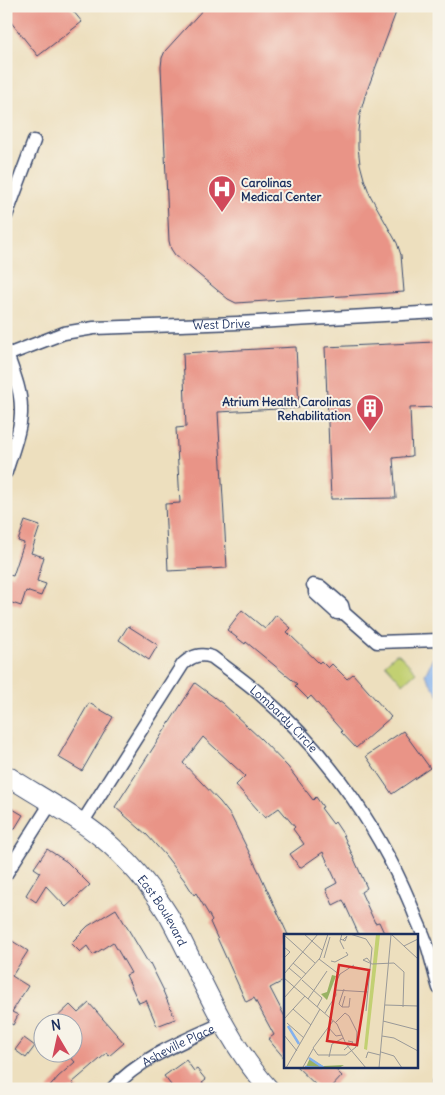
<svg xmlns="http://www.w3.org/2000/svg" width="445" height="1095" viewBox="0 0 445 1095" font-family="Delius,sans-serif">
<style>
.green{fill:#c2d072;stroke:#6e8068}
.water{fill:#83b1ed;stroke:#4f70a6}
.building{fill:#e99487}
.lines{fill:none;stroke-linecap:round;stroke-linejoin:round}
.street-casing{stroke:#3a496c;stroke-width:15}
.secondary-casing{stroke:#3a496c;stroke-width:21}
.street{stroke:#fff;stroke-width:12}
.secondary{stroke:#fff;stroke-width:19}
.labels{text-anchor:middle;dominant-baseline:central;stroke-width:4;stroke-linejoin:round;paint-order:stroke}
.poi-label{font-size:12px;font-weight:bold;fill:#1b2f5e;stroke:#f7f3e8;text-anchor:start}
.street-label{font-size:12px;fill:#1b2f5e;stroke:#f7f3e8}
.inset-river{fill:none;stroke:#83b1ed;stroke-width:2.5}
.inset-road{fill:none;stroke:#999998;stroke-width:1}
.view{fill:#d62828;fill-opacity:0.15;stroke:#d62828;stroke-width:2.5}
.inset-edge{fill:none;stroke:#1b2f5e;stroke-width:2.5}
</style>
<rect width="100%" height="100%" fill="#f7f3e8"/>
<filter id="ink" filterUnits="userSpaceOnUse"><feTurbulence type="fractalNoise" baseFrequency=".02" numOctaves="2"/><feDisplacementMap in="SourceGraphic" scale="10" xChannelSelector="R" yChannelSelector="G"/><feConvolveMatrix kernelMatrix="1 2 1 2 8 2 1 2 1" color-interpolation-filters="sRGB"/></filter>
<filter id="wash" filterUnits="userSpaceOnUse"><feTurbulence type="fractalNoise" baseFrequency=".0096" numOctaves="4" result="noise"/><feDisplacementMap in="SourceGraphic" scale="20" xChannelSelector="R" yChannelSelector="G"/><feGaussianBlur stdDeviation="1.12" result="paint"/><feColorMatrix in="noise" values="0 0 0 0 0 0 0 0 0 0 0 0 0 0 0 0 0 1.4 0 .05"/><feComposite in="paint" operator="in"/></filter>
<g filter="url(#wash)">
<rect width="100%" height="100%" fill="#eddfbe"/>
<polygon class="green" points="396,654 399,654 416,672 403,684 385,664"/>
<polygon class="water" points="439,655 439,696 425,675 433,658 435,656"/>
<g id="blocks">
<g class="building">
<polygon points="13,6 69,6 82,22 38,56 6,16 6,12"/>
<polygon points="206,6 397,6 395,15 365,96 360,114 358,131 358,147 360,164 364,179 370,195 397,243 401,255 404,292 236,303 228,299 175,255 171,249 169,241 161,67 162,58 165,51"/>
<polygon points="435,342 439,353 439,407 410,408 412,456 393,458 396,498 331,499 325,347"/>
<polygon points="296,347 299,408 218,412 227,568 168,571 165,504 180,503 176,428 186,427 183,353"/>
<polygon points="25,521 40,526 31,553 44,557 37,581 46,584 41,596 26,591 21,606 6,601 6,574 13,576 24,543 18,541"/>
<polygon points="242,610 265,629 276,615 291,628 287,632 319,663 321,661 328,668 332,664 347,679 353,674 391,717 356,748 341,732 342,731 311,696 308,699 295,686 297,684 246,642 245,644 227,630"/>
<polygon points="128,626 158,645 149,660 119,640"/>
<polygon points="195,683 222,703 261,739 288,767 313,800 316,797 323,807 321,808 333,824 335,822 343,834 367,888 361,892 375,923 379,922 385,935 359,935 343,900 333,905 326,889 337,883 323,852 300,868 290,854 304,844 293,829 295,827 279,808 265,818 236,785 245,776 203,737 183,763 220,802 231,816 259,872 288,935 285,935 285,980 270,988 285,1017 285,1059 268,1039 274,1035 254,998 246,1002 210,922 212,920 196,893 194,895 185,881 165,855 147,835 115,807"/>
<polygon points="89,703 113,717 82,771 58,757"/>
<polygon points="403,731 430,768 392,794 366,756"/>
<polygon points="6,805 23,815 14,830 6,826"/>
<polygon points="47,849 67,862 90,885 66,907 46,886 36,902 26,895 40,872 34,868"/>
<polygon points="116,909 149,964 150,963 164,991 163,991 175,1019 157,1026 146,1000 139,1003 126,975 131,973 113,942 93,955 87,946 80,952 71,943 88,926"/>
<polygon points="6,937 28,951 12,976 28,986 12,1012 18,1015 13,1025 6,1021"/>
<polygon points="89,1003 124,1043 109,1056 107,1053 72,1083 78,1089 48,1089 58,1077 75,1062 66,1052 72,1052 72,1022 52,1022 70,1005 78,1013"/>
<polygon points="24,1038 35,1046 26,1058 15,1050"/>
<polygon points="186,1060 194,1071 197,1069 206,1080 202,1083 206,1089 174,1089 164,1076"/>
<polygon points="296,1066 332,1066 342,1076 330,1089 320,1089"/>
</g>
</g>
</g>
<g filter="url(#ink)">
<use href="#blocks" fill-opacity="0" stroke="#3a496c" stroke-width="1"/>
<g class="lines">
<g class="street-casing">
<g id="street">
<polyline points="6,216 34,141"/>
<path d="M6 351C12 369 21 389 21 408 22 428 12 452 6 472"/>
<path id="s1" d="M7 355 64 333 94 328 238 323 439 312"/>
<polyline points="313,585 321,587 342,605 344,613 377,642 439,640"/>
<polyline points="315,590 315,593 337,613 344,613"/>
<path id="s2" d="M82 823 183 664C192 656 200 653 212 657 228 669 245 681 260 694 329 754 384 834 417 920 421 929 425 938 428 948 432 961 435 975 439 988"/>
<polyline points="6,874 51,803"/>
<path id="s3" d="M112 1089C141 1057 184 1041 223 1023"/>
<polyline points="437,1089 439,1081"/>
</g>
</g>
<g class="secondary-casing">
<g id="secondary">
<path id="s4" d="M6 775C38 796 73 814 102 838 129 860 151 887 169 916 201 975 224 1039 269 1089"/>
</g>
</g>
<use href="#street" class="street"/>
<use href="#secondary" class="secondary"/>
</g>
</g>
<defs>
<g id="hospital-pin" transform="scale(1.4375)"><path d="M0 17L-7.5 6A9.5 9.5 0 1 1 7.5 6Z" fill="#d1495b" stroke="#f7f3e8"/><path d="M-5-5h3v3.5h4V-5h3V5h-3V1.5h-4V5h-3Z" fill="#fff"/></g>
<g id="building-pin" transform="scale(1.4375)"><path d="M0 17L-7.5 6A9.5 9.5 0 1 1 7.5 6Z" fill="#d1495b" stroke="#f7f3e8"/><path d="M-4-6H4V6H1V3H-1V6H-4ZM-2.5-4.3h1.7v1.8h-1.7ZM.8-4.3h1.7v1.8H.8ZM-2.5-1h1.7V.8h-1.7ZM.8-1h1.7V.8H.8Z" fill="#fff"/></g>
</defs>
<g fill-rule="evenodd">
<use href="#hospital-pin" x="222" y="189"/>
<use href="#building-pin" x="370" y="408"/>
</g>
<g class="labels">
<g class="poi-label">
<text x="241" y="182">Carolinas<tspan x="241" dy="14">Medical Center</tspan></text>
<text x="351" y="401" text-anchor="end">Atrium Health Carolinas<tspan x="351" dy="14">Rehabilitation</tspan></text>
</g>
<g class="street-label">
<text stroke="none"><textPath href="#s1" startOffset="219">West Drive</textPath></text>
<text stroke="none"><textPath href="#s2" startOffset="315">Lombardy Circle</textPath></text>
<text stroke="none"><textPath href="#s4" startOffset="210">East Boulevard</textPath></text>
<text stroke="none"><textPath href="#s3" startOffset="80">Asheville Place</textPath></text>
</g>
</g>
<g transform="translate(284 934)">
<rect width="134" height="134" fill="#eddfbe"/>
<path d="M92 0 96 1 83 116 80 115Z" fill="#c2d072"/>
<path d="M48 41 52 42 43 66 37 60 43 58ZM26 124 39 132 60 131 55 134 22 133Z" fill="#99b264"/>
<path class="inset-river" d="M4 92 15 110M25 124 40 134M21 133 38 134"/>
<path class="inset-road" d="M20 0 38 16M58 0 56 7 60 15M66 0 82 5 88 14 82 77M107 0 134 25M0 1 31 29M56 5 59 6 61 7 63 2 59 6M120 12 134 5M0 13 6 18 0 24M40 24 46 3M35 25 56 41M47 27 51 28 64 21 62 18M9 29 22 40M87 29 83 24 79 26 88 30 110 29 120 38 119 73M5 34 18 45M0 40 34 0M0 44 53 90 62 110 82 134M18 46 38 64 33 73M51 56 84 58M61 62 58 73H65L66 64M0 64 36 24 44 0M24 65 43 37M101 71 134 72M58 73 55 70 60 55M9 75 27 91M41 79 52 61 51 50 56 40 70 31M0 85 21 62M49 87 29 114 34 121H62L72 113 73 98 65 82 61 79 51 89M99 87 134 96M3 89 20 104M44 93 52 102 58 101M0 101 13 117M98 102 110 104 134 117M60 116 69 108 64 107M97 118 110 122 118 134M45 123 48 110 59 104M82 124 84 118 96 121M19 133 29 115M2 134 36 75M95 134 107 1"/>
<path class="view" d="M55 31 85 36 73 111 43 107Z"/>
<rect width="134" height="134" class="inset-edge"/>
</g>
<rect width="445" height="1095" fill="none" stroke="#f7f3e8" stroke-width="25"/>
<g transform="translate(58 1038) rotate(351)"><circle r="24" fill="#f7f3e8" stroke="#9fa5b1"/>
<path d="M0-4L9 19L0 12L-9 19Z" fill="#d1495b"/>
<text y="-8" font-size="14" font-weight="bold" text-anchor="middle" fill="#1b2f5e">N</text>
</g>
</svg>
